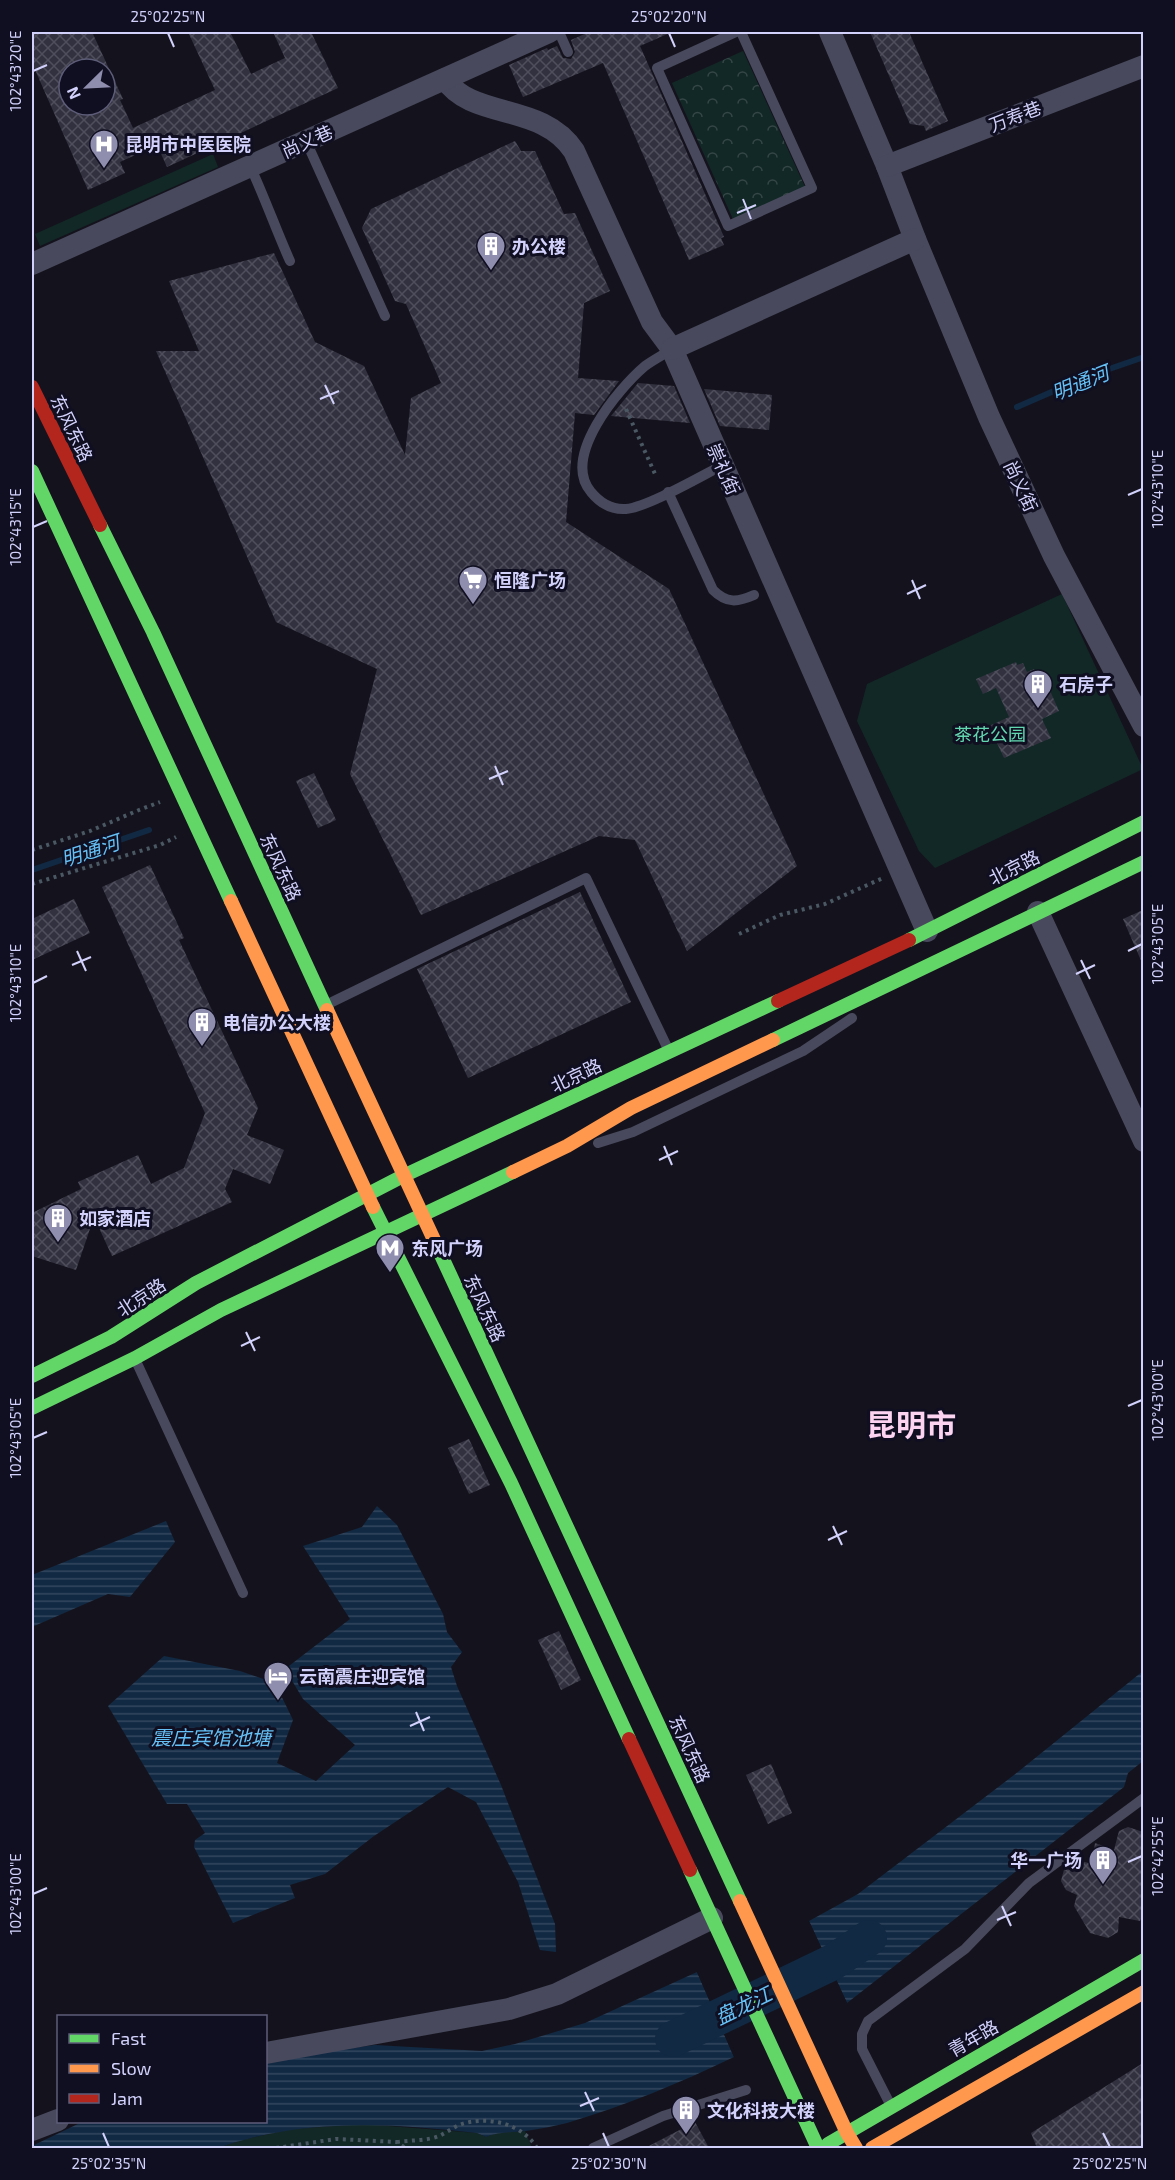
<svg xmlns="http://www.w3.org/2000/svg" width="1175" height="2180" viewBox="0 0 1175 2180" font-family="'Exo 2','Noto Sans SC',sans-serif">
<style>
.green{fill:#122826}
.forest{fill:url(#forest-crowns)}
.water{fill:url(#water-rules)}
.pier{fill:#14131d}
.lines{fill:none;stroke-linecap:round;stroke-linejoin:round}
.stream{stroke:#112943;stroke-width:6}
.river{stroke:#112943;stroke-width:36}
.building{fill:url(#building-cross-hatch);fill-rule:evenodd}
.path{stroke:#4a5863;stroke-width:4;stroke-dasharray:3 4.5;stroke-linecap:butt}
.lane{stroke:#48495d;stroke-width:10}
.street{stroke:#48495d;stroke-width:22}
.fast{stroke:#63d668;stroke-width:14}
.slow{stroke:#ff974d;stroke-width:14}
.jam{stroke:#b3261e;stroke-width:14}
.ticks{fill:none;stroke:#d2d1fc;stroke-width:2}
.labels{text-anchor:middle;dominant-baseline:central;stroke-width:6;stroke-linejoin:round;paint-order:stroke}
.street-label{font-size:18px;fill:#d2d1fc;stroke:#100f21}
.poi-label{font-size:18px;font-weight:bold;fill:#d2d1fc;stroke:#100f21;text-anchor:start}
.park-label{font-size:18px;fill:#62d8b0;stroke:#100f21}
.water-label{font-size:20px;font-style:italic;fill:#65c0f6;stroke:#100f21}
.town-label{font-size:30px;font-weight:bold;fill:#fcd3f1;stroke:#100f21}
.neatline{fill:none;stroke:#d2d1fc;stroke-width:2}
.ticks-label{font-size:15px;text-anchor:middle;fill:#d2d1fc}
</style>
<defs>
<pattern id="forest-crowns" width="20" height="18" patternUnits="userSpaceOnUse" patternTransform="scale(1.5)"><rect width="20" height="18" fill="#122826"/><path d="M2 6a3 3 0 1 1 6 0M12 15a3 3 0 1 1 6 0" fill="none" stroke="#344646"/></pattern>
<pattern id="water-rules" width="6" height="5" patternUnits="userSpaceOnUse" patternTransform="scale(1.5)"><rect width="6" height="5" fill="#112943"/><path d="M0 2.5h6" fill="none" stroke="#33475f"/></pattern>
<pattern id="building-cross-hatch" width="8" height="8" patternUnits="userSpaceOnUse" patternTransform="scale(1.5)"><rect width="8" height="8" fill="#32313f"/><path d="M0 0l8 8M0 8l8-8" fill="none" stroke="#4f4e5c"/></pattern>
</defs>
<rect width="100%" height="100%" fill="#14131d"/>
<g class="green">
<polygon points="213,154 218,167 40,246 35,234"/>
<polygon points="1062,594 1143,769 935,868 919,851 857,721 867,684"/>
<polygon points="364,2124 477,2133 486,2137 494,2133 525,2131 532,2148 218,2148 241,2140 292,2129"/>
</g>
<polygon class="forest" points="743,51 805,187 733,219 672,83"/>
<g class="water">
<polygon points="377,1506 397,1525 443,1614 447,1632 462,1652 451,1667 457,1686 501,1785 555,1924 556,1952 540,1950 518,1882 476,1802 448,1787 374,1836 325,1874 290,1885 295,1898 233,1923 194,1847 195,1840 205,1833 187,1804 167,1804 108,1706 164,1656 240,1671 275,1683 293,1720 277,1763 316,1781 355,1745 303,1699 285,1669 350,1619 303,1546 362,1527"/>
<polygon points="166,1521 175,1542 130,1597 108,1594 32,1627 32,1575"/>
<polygon points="1143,1671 1143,1761 1128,1773 1124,1787 847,2003 809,1921 858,1894 1014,1775"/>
<path d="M697 1972 734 2057C680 2083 624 2106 567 2123 554 2126 540 2129 526 2131 512 2133 499 2131 486 2137L477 2133C389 2123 303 2118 218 2148H32V2146L82 2122H266V2059L375 2045 482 2051 515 2044 585 2023Z"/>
</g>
<g class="pier">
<polygon points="809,1921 847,2003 845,2005 806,1922"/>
<polygon points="700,1971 737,2056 734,2057 697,1972"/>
</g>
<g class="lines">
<g class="stream">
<polyline points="1017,407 1086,377 1144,357"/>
<polyline points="32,870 149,830"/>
</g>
<polyline class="river" points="673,2039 833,1962 869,1938"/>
</g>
<g class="building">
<path d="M32 32H92L123 99 120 100 133 128 215 90 188 32H230L251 74 285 58 273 32H311L338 88 167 167 157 145 120 162 125 173 88 190 32 63ZM69 69H105V105H69Z"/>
<polygon points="589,32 672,32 640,46 724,237 721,238 724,245 689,260 603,63 523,97 509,65 547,48 548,50 557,46 563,58 571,59 575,52 571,40"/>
<polygon points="870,32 909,32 948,121 926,131 924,126 910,124"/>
<polygon points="515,141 521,151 535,151 564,214 575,213 610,291 584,303 578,378 619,381 594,415 575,413 566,522 669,589 797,866 687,951 635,840 599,836 421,915 350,774 377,669 276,622 156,351 199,351 169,281 274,253 315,342 364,366 405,455 411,398 441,383 406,304 395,301 362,228 371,209"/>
<polygon points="638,383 674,386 690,423 611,416"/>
<polygon points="704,389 772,395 769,430 720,426"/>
<polygon points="1016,662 1017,665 1023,663 1027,672 1034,669 1042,687 1047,684 1059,711 1042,719 1051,738 1004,758 989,726 1009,717 996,688 983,694 976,679"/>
<polygon points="314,773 336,820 318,828 296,781"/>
<polygon points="150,865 184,938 179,940 258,1108 247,1135 284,1150 270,1184 233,1169 225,1189 232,1202 112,1256 94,1217 76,1270 32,1256 32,1213 81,1189 78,1182 138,1155 151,1184 184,1168 205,1113 102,887"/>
<polygon points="580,892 631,1002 468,1078 417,969"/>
<polygon points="74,899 90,933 32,960 32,919"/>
<polygon points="1143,910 1143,965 1123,919"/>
<polygon points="469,1439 490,1485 469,1494 448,1448"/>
<polygon points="559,1631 581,1680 561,1690 538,1640"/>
<polygon points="771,1764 792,1813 768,1824 746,1775"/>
<polygon points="1128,1827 1143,1832 1143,1911 1140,1921 1119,1917 1118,1932 1108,1938 1090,1933 1074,1906 1077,1895 1066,1890 1061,1881 1065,1866 1074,1859 1092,1864 1095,1843 1114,1850 1119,1831"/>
<polygon points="1143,2063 1143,2148 1037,2148 1031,2133"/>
<polygon points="695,2122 709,2148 645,2148"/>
</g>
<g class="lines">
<g class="path">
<polyline points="626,409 655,474"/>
<polyline points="32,850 90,831 139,810 160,802"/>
<polyline points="32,884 160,845 176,837"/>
<polyline points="739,934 780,915 825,904 883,878"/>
<path d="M397 2142C410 2140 427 2141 439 2136 446 2133 452 2128 459 2125 486 2115 522 2123 537 2148"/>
<polyline points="276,2148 336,2139 397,2142 405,2148"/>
</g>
<g class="lane">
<polyline points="559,32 568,52"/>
<polyline points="736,32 657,68 728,226 812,188 741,32"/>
<polyline points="306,141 385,316"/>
<path d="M250 166C265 198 276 230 290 261"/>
<path d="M672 349C663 355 653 360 645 366 618 389 561 457 591 492 600 503 612 510 626 509 648 507 701 476 723 465"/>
<path d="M668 492 713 590C727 604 738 602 754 595"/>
<polyline points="328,1004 586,878 668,1049"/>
<polyline points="598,1143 633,1132 803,1051 852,1018"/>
<polyline points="136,1361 243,1593"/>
<polyline points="890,2104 862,2049 862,2034 868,2021 965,1949 1029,1883 1144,1798"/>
<polyline points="593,2148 663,2116 746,2090"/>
</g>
<g class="street">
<polyline points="830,32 887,166 915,239 989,417 1054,556 1144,726"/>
<path d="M445 79C472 120 542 102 574 151L652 322 672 349 927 931"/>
<polyline points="887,166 1144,66"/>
<polyline points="32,264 549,32"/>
<polyline points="672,349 915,239"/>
<polyline points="1038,912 1144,1141"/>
<polyline points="266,2053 509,2009 557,1994 712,1918"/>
<polyline points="32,2130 58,2120"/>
</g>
<g class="fast">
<polyline points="32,471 231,901"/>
<polyline points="100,525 153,632 327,1010"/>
<polyline points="909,940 1144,822"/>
<polyline points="773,1040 1144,862"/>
<polyline points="373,1207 511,1483 629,1739"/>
<polyline points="435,1242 740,1901"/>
<polyline points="32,1376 111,1337 196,1283 403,1176 778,1001"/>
<polyline points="32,1408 135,1358 221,1310 513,1172"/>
<polyline points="690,1870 818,2148"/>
<polyline points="828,2144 1144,1960"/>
</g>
<g class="slow">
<polyline points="231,901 373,1207"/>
<polyline points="327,1010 435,1242"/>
<polyline points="513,1172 567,1146 631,1108 773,1040"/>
<polyline points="740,1901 847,2133 856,2148"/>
<polyline points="872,2148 1144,1992"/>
</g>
<g class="jam">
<polyline points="32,387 100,525"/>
<polyline points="778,1001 909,940"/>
<polyline points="629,1739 690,1870"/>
</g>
</g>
<path class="ticks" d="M168 33 174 47M669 33 675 47M33 71 47 65M743 199 751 219M737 213 756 205M325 385 334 404M320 399 339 391M1128 495 1142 489M33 527 47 521M912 580 920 599M907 594 926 585M495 766 503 785M489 779 508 771M77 951 86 971M1128 951 1142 944M1081 960 1090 979M72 965 91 957M1076 974 1095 965M33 983 47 976M664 1146 672 1165M659 1160 678 1151M246 1332 255 1351M241 1346 260 1337M1128 1406 1142 1400M33 1438 47 1432M833 1526 842 1545M828 1540 847 1531M416 1712 424 1731M410 1726 430 1717M1128 1862 1142 1856M33 1894 47 1888M1002 1906 1011 1926M997 1920 1016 1912M585 2092 594 2111M580 2106 599 2098M103 2133 109 2147M603 2133 609 2147M1103 2133 1110 2147"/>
<defs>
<g id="hospital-pin" transform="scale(1.5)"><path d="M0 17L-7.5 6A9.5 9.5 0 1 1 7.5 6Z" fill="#908eae" stroke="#100f21"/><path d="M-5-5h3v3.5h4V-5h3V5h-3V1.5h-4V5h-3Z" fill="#fff"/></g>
<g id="building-pin" transform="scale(1.5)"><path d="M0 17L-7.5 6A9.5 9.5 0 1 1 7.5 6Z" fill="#908eae" stroke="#100f21"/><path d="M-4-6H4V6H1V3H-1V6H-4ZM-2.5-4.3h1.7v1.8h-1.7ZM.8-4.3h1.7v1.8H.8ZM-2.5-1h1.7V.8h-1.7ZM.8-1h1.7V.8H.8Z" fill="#fff"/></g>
<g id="supermarket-pin" transform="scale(1.5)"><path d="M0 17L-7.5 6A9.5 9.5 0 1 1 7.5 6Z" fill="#908eae" stroke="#100f21"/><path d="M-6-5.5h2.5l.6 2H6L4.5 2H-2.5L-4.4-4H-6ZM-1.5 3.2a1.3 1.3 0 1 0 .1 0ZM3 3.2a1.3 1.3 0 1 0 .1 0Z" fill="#fff"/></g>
<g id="metro-pin" transform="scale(1.5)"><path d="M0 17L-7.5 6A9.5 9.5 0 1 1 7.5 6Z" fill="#908eae" stroke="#100f21"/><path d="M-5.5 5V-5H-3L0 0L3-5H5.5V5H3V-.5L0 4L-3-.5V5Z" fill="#fff"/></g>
<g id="hotel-pin" transform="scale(1.5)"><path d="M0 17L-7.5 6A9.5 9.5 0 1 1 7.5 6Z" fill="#908eae" stroke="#100f21"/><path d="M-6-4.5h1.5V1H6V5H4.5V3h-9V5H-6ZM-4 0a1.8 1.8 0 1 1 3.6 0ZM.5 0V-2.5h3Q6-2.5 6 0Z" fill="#fff"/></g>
</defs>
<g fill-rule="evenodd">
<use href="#hospital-pin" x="104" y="144"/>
<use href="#building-pin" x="491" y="246"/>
<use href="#supermarket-pin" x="473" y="580"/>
<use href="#building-pin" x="1038" y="684"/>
<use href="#building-pin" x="202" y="1022"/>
<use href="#building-pin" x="58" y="1218"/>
<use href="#metro-pin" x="390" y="1248"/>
<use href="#hotel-pin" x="278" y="1676"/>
<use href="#building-pin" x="1103" y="1860"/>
<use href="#building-pin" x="686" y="2110"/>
</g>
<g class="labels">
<g class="street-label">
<text transform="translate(1015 116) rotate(-21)">万寿巷</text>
<text transform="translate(307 141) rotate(-24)">尚义巷</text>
<text transform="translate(72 428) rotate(64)">东风东路</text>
<text transform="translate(724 469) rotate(66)">崇礼街</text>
<text transform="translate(1021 486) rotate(65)">尚义街</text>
<text transform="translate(281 867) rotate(65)">东风东路</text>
<text transform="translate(1014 867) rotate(-27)">北京路</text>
<text transform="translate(576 1075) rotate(-25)">北京路</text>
<text transform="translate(141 1297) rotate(-33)">北京路</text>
<text transform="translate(485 1308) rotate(65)">东风东路</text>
<text transform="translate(690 1749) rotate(65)">东风东路</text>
<text transform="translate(973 2038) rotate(-30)">青年路</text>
</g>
<g class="poi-label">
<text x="125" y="144">昆明市中医医院</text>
<text x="512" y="246">办公楼</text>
<text x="494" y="580">恒隆广场</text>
<text x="1059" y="684">石房子</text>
<text x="223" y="1022">电信办公大楼</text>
<text x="79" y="1218">如家酒店</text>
<text x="411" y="1248">东风广场</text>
<text x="299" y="1676">云南震庄迎宾馆</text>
<text x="1082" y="1860" text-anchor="end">华一广场</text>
<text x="707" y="2110">文化科技大楼</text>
</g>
<g class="park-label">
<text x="990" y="734">茶花公园</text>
</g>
<g class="water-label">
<text transform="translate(1080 382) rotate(-22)">明通河</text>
<text transform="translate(90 850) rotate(-18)">明通河</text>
<text x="211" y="1737">震庄宾馆池塘</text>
<text transform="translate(743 2005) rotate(-26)">盘龙江</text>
</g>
<g class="town-label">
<text x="911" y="1424">昆明市</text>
</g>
</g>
<rect width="1175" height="2180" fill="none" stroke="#100f21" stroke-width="66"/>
<rect x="57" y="2015" width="210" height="108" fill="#100f21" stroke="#5e5d79" stroke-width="1.5"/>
<rect x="69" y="2034" width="30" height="9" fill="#63d668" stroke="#5e5d79" stroke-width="1.5"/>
<text x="111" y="2045" font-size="18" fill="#d2d1fc">Fast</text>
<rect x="69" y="2064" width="30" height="9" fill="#ff974d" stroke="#5e5d79" stroke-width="1.5"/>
<text x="111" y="2075" font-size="18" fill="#d2d1fc">Slow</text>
<rect x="69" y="2094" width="30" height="9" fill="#b3261e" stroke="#5e5d79" stroke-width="1.5"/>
<text x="111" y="2105" font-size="18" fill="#d2d1fc">Jam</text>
<g transform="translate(87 87) rotate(246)"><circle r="28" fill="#100f21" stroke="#5e5d79" stroke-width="1.5"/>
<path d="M0-4.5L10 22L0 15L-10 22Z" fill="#908eae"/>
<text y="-9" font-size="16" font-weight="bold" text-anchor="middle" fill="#d2d1fc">N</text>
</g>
<rect x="33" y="33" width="1109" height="2114" class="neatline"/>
<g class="ticks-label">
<text x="168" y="22">25°02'25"N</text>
<text x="669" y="22">25°02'20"N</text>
<text transform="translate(16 71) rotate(-90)" y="5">102°43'20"E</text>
<text transform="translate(1158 489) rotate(-90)" y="5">102°43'10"E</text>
<text transform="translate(16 527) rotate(-90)" y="5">102°43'15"E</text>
<text transform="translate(1158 944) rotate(-90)" y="5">102°43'05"E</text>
<text transform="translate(16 983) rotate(-90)" y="5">102°43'10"E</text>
<text transform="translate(1158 1400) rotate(-90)" y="5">102°43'00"E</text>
<text transform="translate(16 1438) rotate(-90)" y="5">102°43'05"E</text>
<text transform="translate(1158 1856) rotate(-90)" y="5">102°42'55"E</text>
<text transform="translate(16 1894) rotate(-90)" y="5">102°43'00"E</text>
<text x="109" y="2169">25°02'35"N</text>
<text x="609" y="2169">25°02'30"N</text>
<text x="1110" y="2169">25°02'25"N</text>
</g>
</svg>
